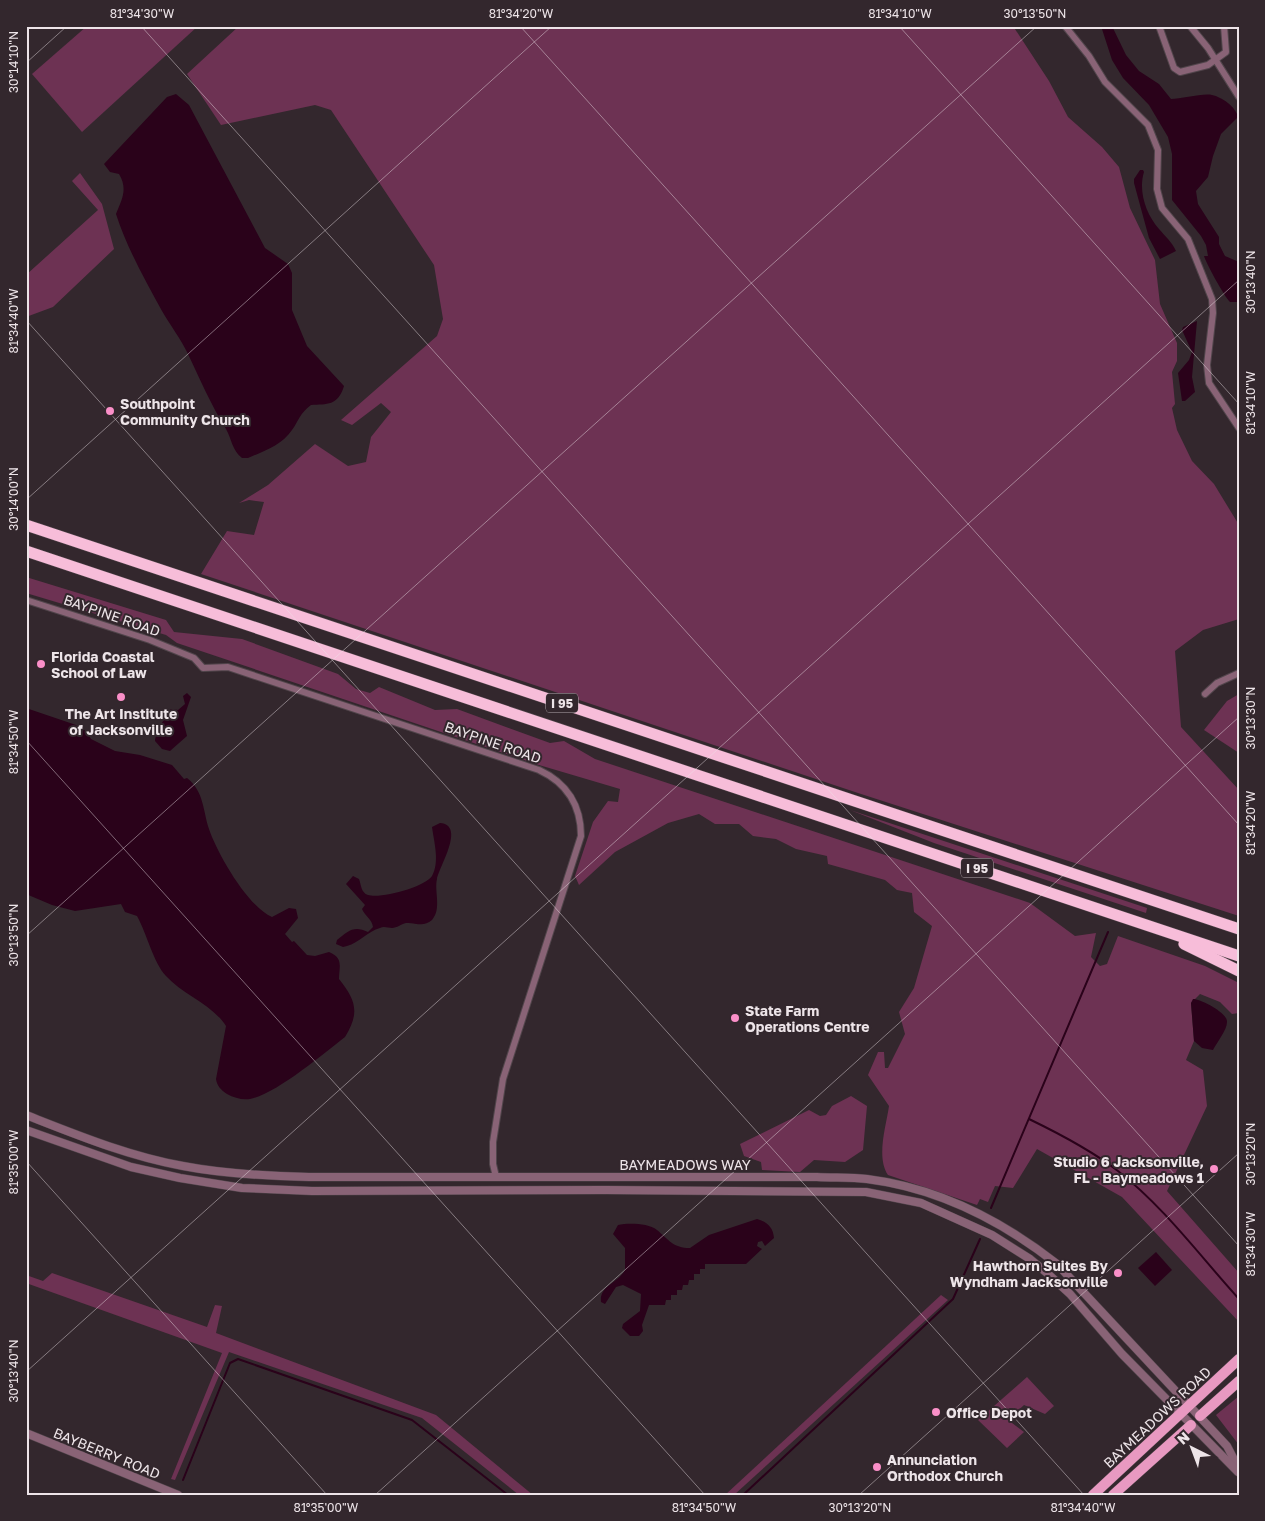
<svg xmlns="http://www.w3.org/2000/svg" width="1265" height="1521" viewBox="0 0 1265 1521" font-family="'Golos Text',sans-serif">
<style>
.green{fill:#6d3253}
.water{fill:#2a021a}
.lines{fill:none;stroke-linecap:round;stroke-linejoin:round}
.stream{stroke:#2a021a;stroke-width:2}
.minor-casing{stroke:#51454b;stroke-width:8}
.tertiary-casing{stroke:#51454b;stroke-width:9}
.primary-casing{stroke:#51454b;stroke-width:11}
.motorway-casing{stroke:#51454b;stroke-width:12}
.minor{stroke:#896376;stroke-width:6}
.tertiary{stroke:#896376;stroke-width:8}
.primary{stroke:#e899c1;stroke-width:10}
.motorway{stroke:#f7bdd9;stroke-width:11}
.ticks{fill:none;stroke:#ede4e8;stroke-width:1;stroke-opacity:0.45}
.poi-dot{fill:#fa8fc8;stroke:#33272d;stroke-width:2}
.labels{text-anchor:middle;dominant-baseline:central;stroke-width:4;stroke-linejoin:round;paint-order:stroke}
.shield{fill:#33272d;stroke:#b5abb0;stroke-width:1}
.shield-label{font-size:12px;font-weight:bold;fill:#ede4e8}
.poi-label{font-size:14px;font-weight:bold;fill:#ede4e8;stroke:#33272d;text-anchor:start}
.street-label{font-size:14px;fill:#ede4e8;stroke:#33272d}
.neatline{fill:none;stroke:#ede4e8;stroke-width:2}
.ticks-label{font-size:12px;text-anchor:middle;fill:#ede4e8}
</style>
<rect width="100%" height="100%" fill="#33272d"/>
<g class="green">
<polygon points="87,26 198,26 82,132 32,74"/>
<polygon points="239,26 1013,26 1049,81 1068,117 1102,147 1119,167 1130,208 1155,260 1160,304 1177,343 1177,361 1172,372 1175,404 1172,408 1177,430 1192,461 1214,484 1239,525 1239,619 1203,630 1175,651 1181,727 1239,790 1239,916 858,793 201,574 227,531 254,535 264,502 249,500 239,503 268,485 315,444 348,466 366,462 371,437 391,412 381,403 352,425 341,420 437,336 443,319 434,265 331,110 315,105 221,125 187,74"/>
<polygon points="80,173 102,204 114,249 53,307 26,317 26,275 98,210 72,181"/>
<path d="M26 577 166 620 174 632 242 639 338 674 356 689 370 693 379 687 435 710 457 709 550 743 564 741 595 759 1030 903 1075 936 1096 933 1091 957 1100 966 1107 964 1118 936 1205 966 1239 983V1013L1232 1014 1220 1002 1200 994 1191 1003 1194 1041 1186 1060 1203 1070 1207 1106 1167 1191 1239 1273V1322L1122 1197 1037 1149 1013 1188 995 1186 988 1202 980 1199 977 1205 888 1175C876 1157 886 1127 889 1106L868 1075 878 1052H884L885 1068H888L905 1034 899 1012 914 988 932 926 914 912 912 893 897 890 885 880 828 864 827 856 796 849 776 839 753 836 739 824H715L699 814 668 823 615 852 579 885 575 876 593 822 608 801 618 802 620 789 539 765 177 643 166 635 26 593Z"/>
<polygon points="1239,694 1239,753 1204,730 1227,701"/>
<polygon points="850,810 1147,908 1146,913 934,843"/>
<polygon points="851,1096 867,1106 863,1150 845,1162 814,1160 800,1172 762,1170 761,1162 744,1156 740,1144 809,1110 820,1116 826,1115 832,1106"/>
<polygon points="52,1273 207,1327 215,1305 222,1306 216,1333 436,1415 533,1495 519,1495 422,1418 229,1352 175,1480 171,1479 222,1353 26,1283 26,1275 43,1281"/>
<polygon points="941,1295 948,1300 734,1495 725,1495"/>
<polygon points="1027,1377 1054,1406 1045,1414 1024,1405 1008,1420 1024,1432 1007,1448 978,1420"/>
<polygon points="1239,1396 1239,1445 1216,1415"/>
</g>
<g class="water">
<path d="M1101 26H1112L1126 55 1139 71 1159 84 1171 99C1181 99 1203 93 1212 95 1222 97 1236 107 1238 117L1221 134 1213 156 1208 177 1196 191 1198 204 1219 237V244L1225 256 1239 262V302H1230C1224 296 1206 263 1204 256H1208L1206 245 1201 236 1172 200V154L1168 137 1149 105 1123 78 1112 60Z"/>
<path d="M176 94 189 105 265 248 288 264 292 273V310L307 346 344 386C338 406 327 404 311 405 300 413 299 420 292 430 282 445 264 451 248 458H242C232 450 232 440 226 429 211 405 200 379 188 354 181 339 170 325 162 311 145 280 127 248 116 214 122 199 128 189 119 174L110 172 104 164 167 97Z"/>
<path d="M1140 170H1143L1144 172C1138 191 1146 214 1159 229 1165 236 1172 242 1176 251L1160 259 1149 238 1134 183V179Z"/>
<polygon points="1197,321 1192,377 1195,392 1185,401 1182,401 1178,373 1189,360 1192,352 1182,330 1183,327"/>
<path d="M187 693 191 697 183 720 187 736 170 751 162 749 155 741C155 735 166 714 171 709L178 710 185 704 183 696Z"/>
<path d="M26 708 76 725 86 731 91 739 115 751 140 755 172 765 184 779 187 778C204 791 203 811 209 829 217 853 248 907 272 917L289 908 296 909 298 918 285 934 292 942 294 941 307 955 315 956 329 952C344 958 339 967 339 979 356 1000 360 1013 345 1037 323 1054 276 1094 250 1099 242 1100 234 1098 227 1094 221 1090 217 1086 216 1079L226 1026C212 1004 183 995 166 976 153 962 147 934 137 916L125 912 121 904 75 911 52 905 26 894Z"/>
<path d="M440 823C466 825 439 867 437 879 434 891 442 909 432 920 423 928 415 922 406 923 401 924 397 928 392 928 388 928 384 926 380 928 368 931 359 943 347 946L343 947 336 944 337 940C348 931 354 925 368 932L373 927C372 919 365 916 362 909L365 905 346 884 353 876 359 879C361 884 361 893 368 895 381 899 425 887 432 876 440 862 434 842 432 827Z"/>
<path d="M1193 999C1201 999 1228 1013 1227 1022 1227 1030 1217 1042 1213 1050L1202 1048 1194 1041 1191 1003Z"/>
<path d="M757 1219C767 1222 773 1227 774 1238L765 1246 762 1241 758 1242 757 1246 762 1249 746 1264H705V1269H700V1274H694V1280H689L688 1285H683L682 1290H677V1295H671V1300H666L665 1305H649L642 1325 643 1331 639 1336H630L622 1328 623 1324 640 1311 641 1294 623 1285 616 1287 605 1304 601 1302C599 1286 618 1283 625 1270V1248L613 1234 618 1225C628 1223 648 1223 657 1230 669 1240 673 1248 690 1248L709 1235Z"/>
<polygon points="1156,1252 1172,1270 1155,1286 1138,1268"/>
</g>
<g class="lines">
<g class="stream">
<path d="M1029 1119C1060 1134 1091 1150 1118 1171 1164 1207 1200 1256 1239 1299"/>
<polyline points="991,1208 1108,932"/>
<polyline points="183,1480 230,1363 238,1359 412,1420 508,1495"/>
<polyline points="743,1495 953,1299 980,1239"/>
</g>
<g class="minor-casing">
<g id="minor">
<polyline points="1065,26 1089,56 1105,82 1148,125 1158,150 1157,189 1162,208 1188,239 1212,299 1213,313 1207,365 1209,383 1239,428"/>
<polyline points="1159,26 1174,68 1180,72 1208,65 1226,52 1224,26"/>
<polyline points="1190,26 1208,48 1239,97"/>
<path d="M26 600 150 640 194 658 203 668 228 667 539 770C567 783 581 806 581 836L503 1079 493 1142V1164L496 1177"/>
<polyline points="1205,694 1217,683 1239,673"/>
</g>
</g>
<g class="tertiary-casing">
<g id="tertiary">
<path d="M26 1115C77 1135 128 1156 183 1166 224 1174 267 1176 309 1177H817C833 1178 850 1177 867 1179 938 1188 1001 1220 1057 1264L1227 1446 1239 1469"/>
<polyline points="26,1130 131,1167 180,1178 242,1188 312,1191 606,1190 866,1192 921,1203 992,1235 1030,1259 1047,1273 1070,1294 1122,1354 1238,1472"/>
<polyline points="26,1433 178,1495"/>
</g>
</g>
<g class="primary-casing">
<g id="primary">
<polyline points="1200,1416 1239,1381"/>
<polyline points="1093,1495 1239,1359"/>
<polyline points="1113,1495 1191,1425"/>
</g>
</g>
<g class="motorway-casing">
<g id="motorway">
<polyline points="26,525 1239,929"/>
<polyline points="26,551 1239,956"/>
<polyline points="1184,944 1239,971"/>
</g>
</g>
<use href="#minor" class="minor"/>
<use href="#tertiary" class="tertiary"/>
<use href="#primary" class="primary"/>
<use href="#motorway" class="motorway"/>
</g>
<path class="ticks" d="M141 26 1239 1246M520 26 1239 825M899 26 1239 404M26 63 67 26M26 320 1084 1495M26 500 552 26M26 740 705 1495M26 936 1037 26M26 1161 327 1495M26 1372 1239 280M375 1495 1239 717M859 1495 1239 1153"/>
<g class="poi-dot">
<circle cx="110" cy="411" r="5"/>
<circle cx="41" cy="664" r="5"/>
<circle cx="121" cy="697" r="5"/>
<circle cx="735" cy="1018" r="5"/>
<circle cx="1214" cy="1169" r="5"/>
<circle cx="1118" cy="1273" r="5"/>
<circle cx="936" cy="1412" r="5"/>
<circle cx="877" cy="1467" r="5"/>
</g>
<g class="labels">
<g class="shield">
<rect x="546" y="693.5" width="32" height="19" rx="4"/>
<rect x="961" y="858.5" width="32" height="19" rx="4"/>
</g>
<g class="shield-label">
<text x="562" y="703">I 95</text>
<text x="977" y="868">I 95</text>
</g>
<g class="poi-label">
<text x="120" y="403">Southpoint<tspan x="120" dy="16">Community Church</tspan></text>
<text x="51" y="656">Florida Coastal<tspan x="51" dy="16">School of Law</tspan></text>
<text x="121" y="713" text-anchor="middle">The Art Institute<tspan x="121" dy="16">of Jacksonville</tspan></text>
<text x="745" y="1010">State Farm<tspan x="745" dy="16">Operations Centre</tspan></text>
<text x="1204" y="1161" text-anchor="end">Studio 6 Jacksonville,<tspan x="1204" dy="16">FL - Baymeadows 1</tspan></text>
<text x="1108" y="1265" text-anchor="end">Hawthorn Suites By<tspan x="1108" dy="16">Wyndham Jacksonville</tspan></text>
<text x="946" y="1412">Office Depot</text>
<text x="887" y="1459">Annunciation<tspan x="887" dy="16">Orthodox Church</tspan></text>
</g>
<g class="street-label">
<text transform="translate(112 615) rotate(19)">BAYPINE ROAD</text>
<text transform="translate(493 742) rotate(19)">BAYPINE ROAD</text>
<text x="685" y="1164">BAYMEADOWS WAY</text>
<text transform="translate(1157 1417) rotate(-43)">BAYMEADOWS ROAD</text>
<text transform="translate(107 1453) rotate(22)">BAYBERRY ROAD</text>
</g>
</g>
<rect width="1265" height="1521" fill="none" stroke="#33272d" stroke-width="55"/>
<g transform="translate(1192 1448) rotate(318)" stroke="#33272d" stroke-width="4" paint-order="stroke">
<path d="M0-4L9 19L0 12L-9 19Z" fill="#ede4e8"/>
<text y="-8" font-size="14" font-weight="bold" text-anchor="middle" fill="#ede4e8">N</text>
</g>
<rect x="28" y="28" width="1210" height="1466" class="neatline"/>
<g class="ticks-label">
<text x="142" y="18">81°34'30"W</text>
<text x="521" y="18">81°34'20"W</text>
<text x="900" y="18">81°34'10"W</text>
<text x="1035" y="18">30°13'50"N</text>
<text transform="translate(14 62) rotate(-90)" y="4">30°14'10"N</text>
<text transform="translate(1251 282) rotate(-90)" y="4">30°13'40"N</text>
<text transform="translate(14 321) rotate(-90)" y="4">81°34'40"W</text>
<text transform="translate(1251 403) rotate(-90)" y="4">81°34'10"W</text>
<text transform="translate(14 499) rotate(-90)" y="4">30°14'00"N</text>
<text transform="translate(1251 718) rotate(-90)" y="4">30°13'30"N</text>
<text transform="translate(14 742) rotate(-90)" y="4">81°34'50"W</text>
<text transform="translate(1251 823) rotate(-90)" y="4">81°34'20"W</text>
<text transform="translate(14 935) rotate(-90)" y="4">30°13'50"N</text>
<text transform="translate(1251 1154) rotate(-90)" y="4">30°13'20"N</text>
<text transform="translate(14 1162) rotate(-90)" y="4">81°35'00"W</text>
<text transform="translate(1251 1244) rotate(-90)" y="4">81°34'30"W</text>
<text transform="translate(14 1371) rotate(-90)" y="4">30°13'40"N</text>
<text x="326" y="1512">81°35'00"W</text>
<text x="704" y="1512">81°34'50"W</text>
<text x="860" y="1512">30°13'20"N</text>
<text x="1083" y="1512">81°34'40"W</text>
</g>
</svg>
